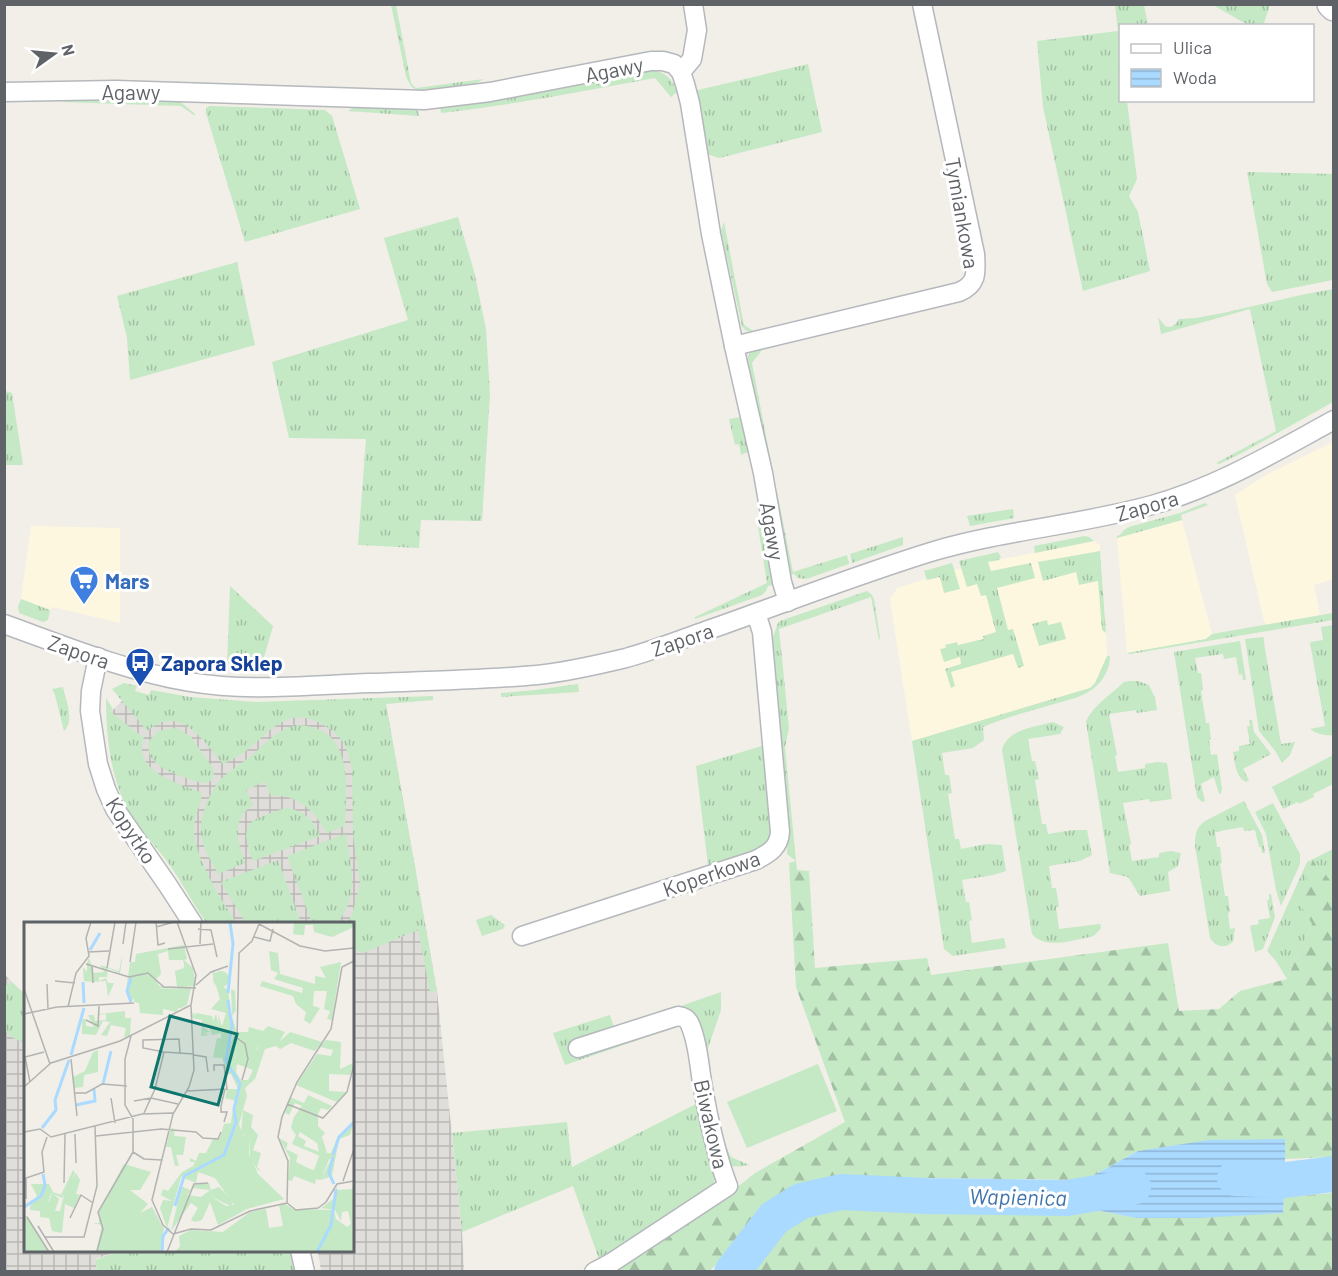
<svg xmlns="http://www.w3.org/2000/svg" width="1338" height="1276" viewBox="0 0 1338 1276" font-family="Barlow,sans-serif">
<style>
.commercial{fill:#fef7e0}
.industrial{fill:url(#industrial-grid)}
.grass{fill:url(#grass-tufts)}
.forest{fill:url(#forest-firs)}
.pitch{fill:#c5e8c5}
.water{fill:url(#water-rules)}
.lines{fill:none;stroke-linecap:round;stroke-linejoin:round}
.river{stroke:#aadaff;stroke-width:36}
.street-casing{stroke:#b5b8bc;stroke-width:21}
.secondary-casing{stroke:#b6babf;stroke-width:30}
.street{stroke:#fff;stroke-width:18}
.secondary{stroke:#fff;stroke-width:27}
.labels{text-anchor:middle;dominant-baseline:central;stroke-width:6;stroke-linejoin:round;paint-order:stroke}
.street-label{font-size:21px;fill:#5f6368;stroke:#fff}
.shop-label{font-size:21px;font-weight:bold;fill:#366cbe;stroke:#fff;text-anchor:start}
.transit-label{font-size:21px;font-weight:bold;fill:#164399;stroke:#fff;text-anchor:start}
.water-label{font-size:22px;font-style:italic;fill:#4174aa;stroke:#fff}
.inset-river{fill:none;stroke:#aadaff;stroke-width:3}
.inset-road{fill:none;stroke:#b3b3b1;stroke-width:1.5}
.view{fill:#0f766e;fill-opacity:0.15;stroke:#0f766e;stroke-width:3}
.inset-edge{fill:none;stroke:#5f6368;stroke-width:3}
</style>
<defs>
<pattern id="industrial-grid" width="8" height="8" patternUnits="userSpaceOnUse" patternTransform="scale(1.5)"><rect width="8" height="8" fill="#e0deda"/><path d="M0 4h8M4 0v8" fill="none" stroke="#b9b8b5"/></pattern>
<pattern id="grass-tufts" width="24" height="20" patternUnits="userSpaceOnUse" patternTransform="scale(1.5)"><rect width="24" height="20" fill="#c5e8c5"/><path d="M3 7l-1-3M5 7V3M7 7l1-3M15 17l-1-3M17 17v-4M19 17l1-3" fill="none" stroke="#a3c0a4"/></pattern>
<pattern id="forest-firs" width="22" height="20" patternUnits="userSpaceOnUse" patternTransform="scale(1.5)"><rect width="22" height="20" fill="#c5e8c5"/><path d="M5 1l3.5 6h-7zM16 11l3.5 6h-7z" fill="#a3c0a4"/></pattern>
<pattern id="water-rules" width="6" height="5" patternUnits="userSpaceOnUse" patternTransform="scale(1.5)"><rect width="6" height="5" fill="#aadaff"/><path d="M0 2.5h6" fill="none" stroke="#8eb4d2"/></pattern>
</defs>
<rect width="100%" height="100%" fill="#f1efe8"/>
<g class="commercial">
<polygon points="1333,442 1333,579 1314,585 1320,615 1265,625 1235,495 1266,475"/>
<polygon points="1182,520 1212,634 1206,639 1127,653 1117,538"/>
<polygon points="31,526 120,528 120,623 53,607 50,610 21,599"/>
<polygon points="1094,541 1100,545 1100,551 1106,633 1107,656 1095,683 1090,688 912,741 890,600 897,588 955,570 988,562"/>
</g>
<g class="industrial">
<polygon points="122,701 386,704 437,991 462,1232 464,1271 321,1271 318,1251 352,1250 352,924 206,923 111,712"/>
<polygon points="4,974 20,990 25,994 26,1250 119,1251 95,1259 97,1271 5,1271"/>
</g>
<g class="grass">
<path d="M391 5H396L411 83 416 88 484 79 470 86 421 92C412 89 409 84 406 76Z"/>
<polygon points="1115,5 1144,5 1148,25 1120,26 1120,100 1127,101 1137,179 1129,196 1138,212 1150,271 1083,291 1043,107 1037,41 1118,31"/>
<polygon points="1213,5 1213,4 1270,5 1263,26 1248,25"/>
<polygon points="808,64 822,132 719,158 710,155 705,155 694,95 698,90"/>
<path d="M643 70C663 70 668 74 678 91L671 97 655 78C583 91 513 105 441 113L440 106Z"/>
<polygon points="69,97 178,100 194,113 195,116 181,106 63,102"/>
<polygon points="209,106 325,110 332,116 360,209 245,242 206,113 206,108"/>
<polygon points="361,106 417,107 419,116 349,111 353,107"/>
<polygon points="1247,172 1333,174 1333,280 1272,292 1267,284"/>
<polygon points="458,217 474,271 486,329 490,394 482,521 421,520 419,548 358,545 366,439 289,438 272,362 408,320 384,238"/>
<polygon points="724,222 744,325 755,332 746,331 742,326 721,231"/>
<polygon points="237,262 255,345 130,380 127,338 117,296"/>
<path d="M1333 289V402L1242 453 1219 464 1216 463 1276 431 1250 309 1161 334 1158 317 1165 326C1172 329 1176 324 1179 319L1196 318 1223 313 1301 295Z"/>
<path d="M768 345 775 347 762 350 752 363 775 483 768 474 746 365C747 351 755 348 768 345Z"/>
<polygon points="5,391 12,393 23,465 5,465"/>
<polygon points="741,417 748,452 741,455 739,444 735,445 729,419"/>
<polygon points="777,492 793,572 847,555 849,564 806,579 798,578 794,574 788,576 773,500"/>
<polygon points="1205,503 1208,505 1181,515 1182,520 1117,538 1117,536 1120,535 1124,530 1129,527 1180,513"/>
<polygon points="1013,509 1014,518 970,526 967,516"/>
<polygon points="757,520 762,520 773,585 768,586 766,591 762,595 695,619 695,617 767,583"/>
<polygon points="1085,536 1089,537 1094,541 1035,553 1034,546"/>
<polygon points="903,537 903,545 852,563 850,554"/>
<polygon points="1100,551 1106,633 1102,630 1098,581 1079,585 1076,572 1043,581 1038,562"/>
<polygon points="998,552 1001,557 999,560 988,562 991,571 1031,563 1035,578 997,588 1008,630 1013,629 1024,666 1018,668 1013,654 951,672 955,686 951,688 945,669 961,664 960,657 944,662 940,649 946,648 945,645 957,642 958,645 984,639 983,636 996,632 986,595 981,596 977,584 967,587 959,561"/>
<polygon points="952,563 960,589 944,593 940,577 927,580 924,571"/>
<polygon points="230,586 273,626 260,671 244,672 217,670 215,665 227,666"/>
<path d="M867 591 872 595 874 599 880 638 879 640 871 597 779 629 789 728 785 747 796 861 787 854V843L778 747 775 671 770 636H773C777 631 775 625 780 621Z"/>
<polygon points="21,599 50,610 48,620 43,622 19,613 18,607"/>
<polygon points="1333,613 1333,620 1130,654 1127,653 1206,639 1212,634"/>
<polygon points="1047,620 1048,625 1061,622 1066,639 1039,646 1032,624"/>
<path d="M1333 625 1334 735C1324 736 1317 734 1310 729L1325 726 1310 643 1311 642 1323 640 1321 627Z"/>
<polygon points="1263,637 1281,744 1295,742 1290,755 1282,763 1276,752 1259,731 1245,639"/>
<polygon points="1240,641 1246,680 1243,680 1242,674 1239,675 1236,657 1224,659 1223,654 1195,658 1198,673 1201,673 1203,690 1201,691 1206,723 1209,723 1211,740 1209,740 1211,755 1217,754 1222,789 1221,793 1219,794 1214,777 1201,784 1205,801 1202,802 1197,797 1174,652"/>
<path d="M1107 656H1110C1110 668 1104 680 1094 688 1083 697 1068 700 1054 704 1030 711 1006 717 983 727L984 740 973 748 942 753 945 775H949L952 793 948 794 955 839H959L961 849 986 844 1002 845 1006 871 993 875 962 880 966 902H969L972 920 969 921 972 943 1004 938 1006 948 953 956 944 949 912 741 1090 688 1095 683Z"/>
<path d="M1130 681H1138L1149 685 1155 698 1157 710 1137 713 1136 710 1109 714 1117 755 1115 756 1118 772 1145 768V764L1157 762 1167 763 1172 799 1150 802 1149 799 1123 803 1131 844 1129 845 1132 861 1159 857V853L1171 851 1181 853 1178 866 1168 872 1170 891 1140 896 1128 877 1110 873 1086 722C1091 707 1113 693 1124 682Z"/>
<path d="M124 683 137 686 135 691 149 695 151 690 190 697 256 702 433 696V700L386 704 437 991 430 992 418 930 363 953 353 949 352 924 346 923 352 915 360 884 353 835 352 769C348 750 344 738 327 727 289 703 273 729 247 750 240 756 231 760 223 764 203 741 181 703 147 731L112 689Z"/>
<polygon points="578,684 579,692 501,697 501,693 535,690"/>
<path d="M63 687C66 701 75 721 64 731L55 695 52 689Z"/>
<path d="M106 698 113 709 111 712 136 732 144 737C131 771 177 783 200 792L202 795C200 805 195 816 194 827 192 854 222 902 237 923H206C193 903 181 881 167 861 154 844 138 828 128 810 110 776 106 735 106 698Z"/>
<path d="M1249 720H1252L1254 732 1271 754 1243 769 1249 780 1246 782C1235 777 1235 762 1233 752L1239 751V746L1250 744 1247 726H1250Z"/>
<path d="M1053 722 1064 727 1060 734 1028 739 1032 761H1035L1039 779 1035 780 1042 824H1046L1048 834 1073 830H1087L1092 855 1080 861 1049 866 1052 888H1056L1059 907H1056L1059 929 1100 924 1101 928 1095 935 1090 937C1072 940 1046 950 1032 934L1002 750C1007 729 1035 727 1053 722Z"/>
<path d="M297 725C355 727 346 785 345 826L326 833C316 811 296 793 271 796L264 782 246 790 253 805C230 820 238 841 245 863L218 874C212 862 203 849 201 835 199 819 210 790 221 779 230 770 241 764 251 756 266 743 277 729 297 725Z"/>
<path d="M172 728 179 729 191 737 213 768 214 776C212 779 212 781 208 782 202 784 195 781 189 779 172 773 144 765 149 741L158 731Z"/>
<polygon points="768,744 775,831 768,847 711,870 708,865 696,766"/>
<polygon points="1333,755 1333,784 1313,794 1314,797 1299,804 1298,802 1283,809 1272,787"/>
<path d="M1244 801 1262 835 1265 853H1262L1261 847H1259L1255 830 1244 831 1243 827 1215 832 1217 847H1220L1222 863 1220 864 1225 896H1228L1230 912 1228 913 1230 929 1235 928 1233 942C1224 949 1216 947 1210 938L1195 845C1195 834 1196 828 1205 821Z"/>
<polygon points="1273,803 1300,854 1300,864 1281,906 1276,890 1266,834 1255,812"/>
<path d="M285 808C302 809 314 820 320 836L253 861C237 819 250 821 285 808Z"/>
<path d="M345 834 346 835C351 867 360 896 337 923H312L287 856Z"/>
<polygon points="1333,849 1333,884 1313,860 1300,902 1312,924 1287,979 1276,961 1267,951 1307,862"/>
<polygon points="278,860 301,923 246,923 221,883 223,881"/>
<polygon points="1269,894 1271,894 1275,917 1263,949 1255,952 1250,926 1259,924 1258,920 1270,918 1267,900 1269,900"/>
<polygon points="491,915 505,925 503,929 482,936 476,920"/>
<polygon points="12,982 20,990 25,994 25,1043 11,1037 5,1030 5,986"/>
<path d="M721 992V1010L708 1048 718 1130 731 1157 749 1165C743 1166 736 1168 730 1165 724 1162 722 1152 720 1145 713 1125 708 1103 705 1081 702 1063 702 1043 697 1026 696 1021 693 1017 689 1014 680 1008 668 1014 658 1018L655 1015Z"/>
<polygon points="610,1015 614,1027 675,1022 682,1025 565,1065 553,1033"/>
<polygon points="698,1103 716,1177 710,1192 600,1262 573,1186 462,1232 452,1133 567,1122 572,1167"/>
<polygon points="119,1251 292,1251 297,1271 97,1271 95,1260"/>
</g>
<g class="forest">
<path d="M1313 859 1333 884V1157L1285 1159 1284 1139 1138 1151 1085 1180 854 1177C830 1182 804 1186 782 1198 754 1214 732 1247 710 1271L607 1272 725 1197 755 1173 845 1122 796 987 789 863 796 861 797 870 809 871 815 968 927 958 931 975 1168 943 1179 1011 1219 1009 1240 991 1287 979 1312 924 1299 902Z"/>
<polygon points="1333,1193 1333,1271 745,1272 778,1230 809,1211 846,1200 1024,1210 1086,1208 1136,1218 1283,1213 1284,1197"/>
</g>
<polygon class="pitch" points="818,1064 837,1111 747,1148 727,1102"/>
<polygon class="water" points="1285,1139 1285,1180 1283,1213 1198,1218 1136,1218 1086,1208 1085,1180 1138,1151 1209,1140"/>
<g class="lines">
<g class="river">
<polyline points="1235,1178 1285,1180 1334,1174"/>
<polyline points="732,1272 774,1218 801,1201 841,1192 926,1196 1067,1198 1133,1187"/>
</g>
<g class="street-casing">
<g id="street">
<polyline points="681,72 692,59 697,30 693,4"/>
<polyline points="4,92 116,90 424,100 490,92 651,61 663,61 674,64 681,72 685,84 690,103 711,234 734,346 763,473 782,582 788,602"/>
<path d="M734 346 959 292C978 284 976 272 975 254L922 4"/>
<path d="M4 624C65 646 126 671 190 682 249 692 310 685 370 683 426 681 482 680 537 675 566 672 597 665 626 658 655 650 683 639 711 629 785 603 859 574 934 551 1006 530 1080 525 1152 505 1217 487 1275 452 1334 420"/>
<polyline points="98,657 91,691 90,711 98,764 106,789 115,809 167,884 193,924"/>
<path d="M522 936 756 860C770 853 779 847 780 832L762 632 756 613"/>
<path d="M578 1048 678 1016C685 1017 689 1020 691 1027 698 1044 699 1064 702 1082 708 1118 715 1152 728 1186L611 1263 594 1272"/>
<polyline points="300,1250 305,1272"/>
</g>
</g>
<g class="secondary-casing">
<polyline id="secondary" points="1331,4 1334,7"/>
</g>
<use href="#street" class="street"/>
<use href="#secondary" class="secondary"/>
</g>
<defs>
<g id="supermarket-pin" transform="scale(1.5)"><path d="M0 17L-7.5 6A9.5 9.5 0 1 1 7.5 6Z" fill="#3f7fe0" stroke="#fff"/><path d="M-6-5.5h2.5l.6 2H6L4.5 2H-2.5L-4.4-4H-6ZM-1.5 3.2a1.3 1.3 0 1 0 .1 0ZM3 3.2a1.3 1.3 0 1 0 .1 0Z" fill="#fff"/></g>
<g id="bus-pin" transform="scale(1.5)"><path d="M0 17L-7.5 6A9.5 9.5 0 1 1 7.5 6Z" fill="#1a4fb4" stroke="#fff"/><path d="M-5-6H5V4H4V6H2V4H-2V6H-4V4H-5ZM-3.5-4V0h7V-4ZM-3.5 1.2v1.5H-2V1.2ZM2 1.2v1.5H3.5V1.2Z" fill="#fff"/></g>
</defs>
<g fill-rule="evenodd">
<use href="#supermarket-pin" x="84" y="580"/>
<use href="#bus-pin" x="140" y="662"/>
</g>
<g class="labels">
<g class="street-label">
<text transform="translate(614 69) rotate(-11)">Agawy</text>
<text x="131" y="91">Agawy</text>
<text transform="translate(963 213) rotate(80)">Tymiankowa</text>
<text transform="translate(1147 505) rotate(-16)">Zapora</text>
<text transform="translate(773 531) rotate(80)">Agawy</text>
<text transform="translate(682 639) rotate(-19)">Zapora</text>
<text transform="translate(79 651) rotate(19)">Zapora</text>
<text transform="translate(132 830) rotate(57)">Kopytko</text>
<text transform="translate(711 873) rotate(-19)">Koperkowa</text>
<text transform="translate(712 1124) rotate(77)">Biwakowa</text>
</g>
<g class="shop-label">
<text x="105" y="580">Mars</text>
</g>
<g class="transit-label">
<text x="161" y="662">Zapora Sklep</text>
</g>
<g class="water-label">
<text transform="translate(1018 1196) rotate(1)">Wapienica</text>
</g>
</g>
<g transform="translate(24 922)">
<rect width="330" height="330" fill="#f1efe8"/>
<path d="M270 0H330V5L308 15 290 10 289 3H281L280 13H276L269 12ZM245 29 254 31 256 52 291 62V54L302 56 296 45 317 40 308 98 303 97 306 89 300 87 303 69H290L289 84 296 86 286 102 280 98 282 90 272 82 269 74 236 64 238 59 278 71 279 66 250 57 254 51 247 48ZM98 34V38L96 51 84 46 83 55H75V59L82 56 84 61H90L84 75 82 59 69 60 60 59 59 45 63 50V41L65 36 70 51 80 50 76 43 95 49ZM130 65 128 67H167L152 90 110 80V76L106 81 102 69ZM76 85V92L101 89V96H107L106 114 101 115H93H100L102 106 87 103 83 114 77 113 86 100 79 99 72 113 58 112V97H62V104L70 105 64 93H70L71 99 82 98V92L75 93ZM169 90 172 95 171 91 188 94 189 99 192 92 195 105 191 107 197 111 188 113 185 104H179L186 110 179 111 186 113 177 114 178 98 168 96ZM244 104 261 110 255 120 266 110 298 120 291 129 267 121 256 127 242 117 233 126 229 148 213 142 212 151 207 142 212 136 214 110H224L225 105 239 109ZM302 118 317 120 316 147 329 141 326 153 305 152V169L323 170 313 180 272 163 293 132 307 134 309 128 296 125ZM74 128V150L60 153 59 165 50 166 49 155 61 149 69 130ZM284 173 308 184 304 188 297 186 294 192V204L301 211 293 221 276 210 274 214 282 219 280 224 296 230V234L268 222 272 213 267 206 270 195 278 184 271 181 265 193 260 190 266 175 280 181ZM219 188 229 193 227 205 234 213 229 228 237 231 233 245 237 249 234 248 226 237V217L217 211ZM147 206 151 207 150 214 162 215 159 233H152L155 244H151L147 225H142ZM255 216 264 221 262 227 274 233 272 240 286 247 290 248 295 234 306 235 297 258 292 257 291 262 270 254 268 259 264 258 266 236ZM174 250 172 261 160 256 157 264 166 268 170 263 185 261 187 268 195 265 207 277 209 285 188 275 186 268 168 266 163 274 156 272 153 283V278L160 254ZM52 251 56 258 52 272 56 273 50 286 41 282 38 311 28 309 25 296 16 295V289L6 288 7 280H25L28 271 35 277 31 289H36L42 265ZM312 263 313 268 330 267V310L323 305 327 302 324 289 318 290 317 299 311 288 297 286 312 275Z" fill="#c5e8c5"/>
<path d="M160 23 163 37 160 38 169 46 172 64 102 69 106 40H111L112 32ZM144 29 145 38H159L160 42V46L151 49 153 65 135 64 132 57 137 52 134 32ZM188 50 203 53 200 66 204 67 208 106 201 138 215 163 213 178 210 187 211 201 200 232 157 255 143 306 136 286 139 278 148 279 137 273 139 267 144 269 158 250 169 244 171 240H166V236L172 239 175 231H182L189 217 196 216 200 202 207 201 209 187 212 179 201 176 203 167H214L207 152H203L198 136 184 135H189L193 116H197V111L191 108 195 105 194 92 198 104 202 91 187 87 196 77ZM207 67 211 69 212 88 208 94 215 119 211 138 207 142 217 158H224L229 148 230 134 240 114 252 124 241 127 231 157 221 166 223 174 215 202 218 212 226 217 225 232 234 252 260 277 223 287 194 303 186 280 178 298 171 300 167 298 174 286 167 281 147 309 156 272 177 275 186 268 188 275 202 284 210 283 191 256 174 250 160 254 200 234 213 201 211 187 217 163 202 137 209 114ZM330 199 326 213 315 217 308 254 297 258 307 237 296 234 293 221 298 215 303 231H307L314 214ZM100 242 127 250 116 268H106L124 282 116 291 128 285 140 307 136 330H72L78 303 69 301H75V289ZM49 248 51 251 38 276 27 271 24 281 9 280 13 274 7 262H25L29 270 37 273ZM261 282 269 287 310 288 312 297 330 310V330H151L156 324 155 314 167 308 199 310 226 290 242 287 245 306 259 304 255 283ZM0 294H3L24 330H0Z" fill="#c5e8c5" fill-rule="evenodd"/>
<path d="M189 57a8 8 0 1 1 16 0a8 8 0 1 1-16 0ZM167 66 163 83 157 86H139V93L116 91 115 80 126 79 127 67Z" fill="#c5e8c5"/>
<path d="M152 68 158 74 156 82 132 84V70Z" fill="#c5e8c5"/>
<path class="inset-river" d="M66 28 76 11M59 60 60 81M204 71 209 22 206 0M107 80 103 69 107 56M47 133 60 86M79 162 87 129M52 183 71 179 70 167M18 206 32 188 31 178 45 138M309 233 315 215 330 200M309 235 305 251 310 262M151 284 160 254 200 233 212 200 210 187 216 162 202 139 208 104 204 78M0 285 17 274 21 263 19 252M138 330 139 314 145 306M293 330 307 303 312 267"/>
<path class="inset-road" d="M132 0 134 23 141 21M235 2 276 24 301 29 330 26M132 5 150 0M174 7 187 8 193 35M230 15 246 19 249 7M99 22 102 0M176 22 177 0M144 27 189 22M64 30 85 29M106 40 112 0M62 42 105 55 124 51 140 65 172 66M68 43 69 61M83 46 91 0M31 59 51 61M23 62 24 87M172 63 187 50 204 44M0 67 26 142M44 85 52 51 65 34 62 16 67 0M0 92 33 85 110 81M62 98 74 104 75 84M107 114 101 137V183L109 197V230L120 237 138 238M140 130 119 126V118L155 117 156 131M170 133 182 135 184 150M47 137 53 194M218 158 224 137 221 122 213 116 215 31 228 19 235 2M6 160 1 135 20 130M0 165 27 141 96 119 167 83 172 53 153 0M163 169 203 167 200 143H190V149M50 171H62L78 162 103 164M87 176 91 201M110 179 127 176 154 182M263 182 299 196 323 170 330 142M120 191 131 167 140 130 170 132M200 200 203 190H197V184L201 167M0 210 16 207 27 215 118 192 149 191M51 212 52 241M72 214 137 207 172 210 179 216 194 217 197 210M319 259 330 227M40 261 41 212M2 277V256L20 250 18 230 23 215M263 281 264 239 254 215 258 195 273 160 307 107 318 45 330 39M263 281 272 288 294 286 302 280 313 262 330 259M3 295 25 330M46 296 57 273 69 281M14 304 30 330M149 312 139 303 128 278 149 192 165 165 170 148 167 84M149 312 167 307 187 308 226 289 263 281M21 315H60L73 264 71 204M73 329 79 307 74 290 109 230M143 330 170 262 184 261"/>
<path class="view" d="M146 94 213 112 194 183 127 165Z"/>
<rect width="330" height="330" class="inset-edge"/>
</g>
<rect width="1338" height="1276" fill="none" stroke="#5f6368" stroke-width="12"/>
<rect x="1119" y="24" width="195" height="78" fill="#ffffff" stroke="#bfc1c3" stroke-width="1.5"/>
<rect x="1131" y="44" width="30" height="9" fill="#ffffff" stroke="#bfc1c3" stroke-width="1.5"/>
<text x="1173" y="54" font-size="18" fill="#5f6368">Ulica</text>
<rect x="1131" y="69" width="30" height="18" fill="url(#water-rules)" stroke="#bfc1c3" stroke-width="1.5"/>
<text x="1173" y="84" font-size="18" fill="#5f6368">Woda</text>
<g transform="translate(54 54) rotate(75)" stroke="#ffffff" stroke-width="4.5" paint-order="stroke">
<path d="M0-4.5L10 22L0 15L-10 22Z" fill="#5f6368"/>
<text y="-9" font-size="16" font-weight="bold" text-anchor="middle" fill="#5f6368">N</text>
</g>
</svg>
